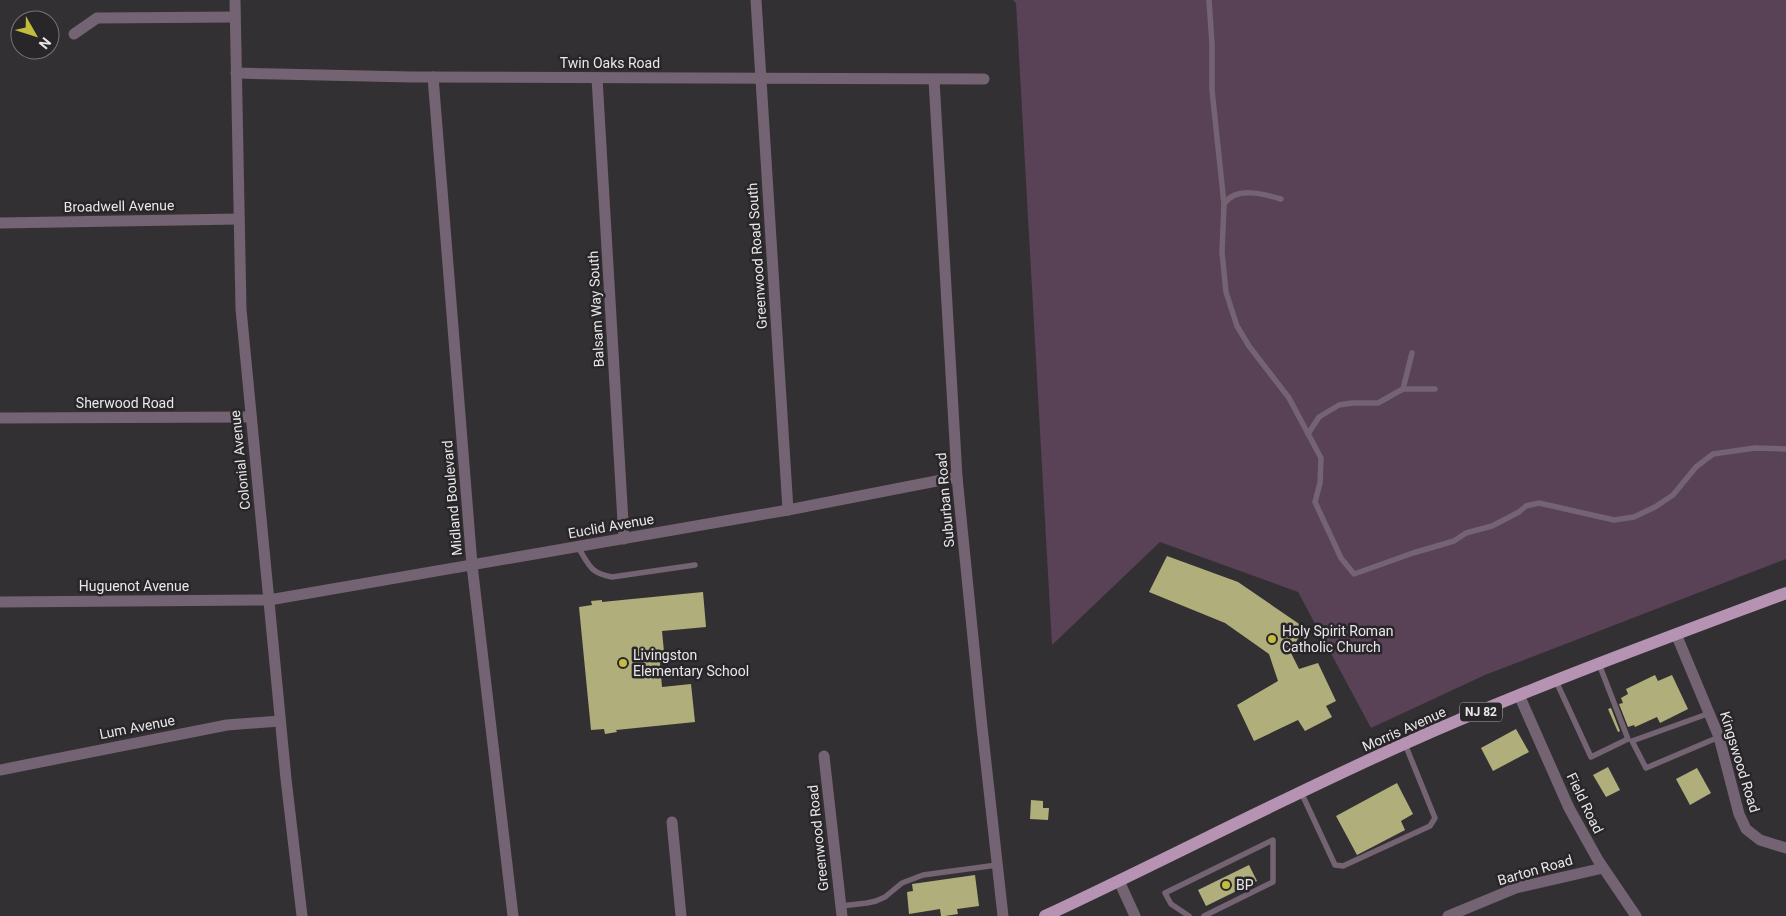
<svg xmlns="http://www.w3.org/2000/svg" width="1786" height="916" viewBox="0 0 1786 916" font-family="Roboto,sans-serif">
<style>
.green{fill:#594156}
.building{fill:#b0af7b}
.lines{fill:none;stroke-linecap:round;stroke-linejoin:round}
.lane{stroke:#746372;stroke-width:5.5}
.street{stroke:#746372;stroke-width:11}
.primary{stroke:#b693b2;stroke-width:12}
.poi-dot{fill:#c2bd3f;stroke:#292629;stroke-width:2}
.labels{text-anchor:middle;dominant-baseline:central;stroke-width:5;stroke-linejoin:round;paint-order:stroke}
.shield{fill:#292629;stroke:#afadaf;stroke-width:1}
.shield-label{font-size:12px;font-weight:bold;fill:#e9e7e9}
.street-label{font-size:14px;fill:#e9e7e9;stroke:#292629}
.poi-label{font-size:14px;fill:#e9e7e9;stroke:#292629;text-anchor:start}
</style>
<rect width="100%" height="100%" fill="#333033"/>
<polygon class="green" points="1013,0 1786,0 1786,559 1485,675 1371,728 1298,592 1160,542 1052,645 1016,3"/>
<g class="building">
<polygon points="1167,556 1238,582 1305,628 1290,651 1299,669 1318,663 1336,701 1326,706 1332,717 1305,731 1298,720 1254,741 1237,705 1278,681 1269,654 1225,623 1149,592"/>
<polygon points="703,592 706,627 662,631 665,662 660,663 662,687 691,684 695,722 616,730 617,732 605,734 604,729 591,730 579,607 592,605 591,601 602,600 602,602"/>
<polygon points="1655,675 1658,681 1672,675 1688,709 1660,723 1657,717 1635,727 1634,725 1628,727 1619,704 1623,703 1621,698 1628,694 1626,689"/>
<polygon points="1611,708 1620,731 1618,732 1608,709"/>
<polygon points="1516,729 1529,752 1493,771 1481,748"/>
<polygon points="1608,767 1620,790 1606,797 1593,775"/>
<polygon points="1697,768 1711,793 1690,805 1676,779"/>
<polygon points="1397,783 1413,814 1401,821 1405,830 1357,855 1336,816"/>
<polygon points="1031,800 1043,801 1043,808 1049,808 1048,820 1030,819"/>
<polygon points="1249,865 1257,881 1206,906 1198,890"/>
<polygon points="975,875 979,906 957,909 958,914 945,916 941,916 940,909 909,914 907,892 913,891 912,884"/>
</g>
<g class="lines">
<g class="lane">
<polyline points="1209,0 1212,44 1212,90 1224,204"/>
<path d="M1281 199C1264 194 1236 186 1224 204L1222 252 1226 292 1237 326 1249 346 1289 398 1321 458 1320 483 1315 502 1341 558 1354 574 1413 553 1454 541 1466 533 1492 526 1519 512 1526 506 1539 503 1614 520 1634 517 1655 507 1673 495 1696 467 1713 454 1755 448 1786 449"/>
<polyline points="1403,389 1412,353"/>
<polyline points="1308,434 1319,417 1339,405 1352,403 1378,403 1403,389 1435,389"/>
<path d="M578 547C589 565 590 573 612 577L695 565"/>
<polyline points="1556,681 1591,757 1628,739 1599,664"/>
<polyline points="1710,713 1632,741 1646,768 1719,737"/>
<polyline points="1301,792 1335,865 1343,866 1430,826 1435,818 1405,744"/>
<polyline points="841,906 867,903 876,901 885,897 902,883 923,875 997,865"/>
<polyline points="1189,916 1171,904 1165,893 1273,840 1273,882 1204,916"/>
</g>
<g class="street">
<polyline points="235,0 241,309 286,779 302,916"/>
<polyline points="756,0 788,510"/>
<polyline points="74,34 97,18 235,17"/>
<polyline points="236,73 411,77 984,79"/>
<polyline points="433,77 472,565 513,916"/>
<polyline points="597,78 624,539"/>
<polyline points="934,80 957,477 981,718 1003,916"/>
<polyline points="0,223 239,219"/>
<polyline points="0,418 251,417"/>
<polyline points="0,602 269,600 788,510 957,477"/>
<polyline points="1676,634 1719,737 1739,814 1746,829 1760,840 1786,848"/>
<polyline points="1519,695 1569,808 1598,860 1636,916"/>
<polyline points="824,756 842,916"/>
<polyline points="0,770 227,725 280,721"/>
<polyline points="672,822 681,916"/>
<polyline points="1119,881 1135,916"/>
<polyline points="1448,916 1516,888 1603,868"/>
</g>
<path class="primary" d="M1045 916C1165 860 1283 798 1404 744 1529 688 1658 641 1786 593"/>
</g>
<g class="poi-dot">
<circle cx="1272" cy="639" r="5"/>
<circle cx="623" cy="663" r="5"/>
<circle cx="1226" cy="885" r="5"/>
</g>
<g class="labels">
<rect class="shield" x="1460" y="702.5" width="42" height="19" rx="4"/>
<g class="shield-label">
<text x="1481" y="712">NJ 82</text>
</g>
<g class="street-label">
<text x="610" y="63">Twin Oaks Road</text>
<text transform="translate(119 206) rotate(-1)">Broadwell Avenue</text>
<text transform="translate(757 256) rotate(-94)">Greenwood Road South</text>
<text transform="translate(596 309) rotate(-93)">Balsam Way South</text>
<text x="125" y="403">Sherwood Road</text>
<text transform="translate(240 460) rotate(-96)">Colonial Avenue</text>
<text transform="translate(452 498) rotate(-95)">Midland Boulevard</text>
<text transform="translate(945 500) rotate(-95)">Suburban Road</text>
<text transform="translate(611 526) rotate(-10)">Euclid Avenue</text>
<text x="134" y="586">Huguenot Avenue</text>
<text transform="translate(137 727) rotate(-11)">Lum Avenue</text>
<text transform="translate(1404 729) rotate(-24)">Morris Avenue</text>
<text transform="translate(1740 762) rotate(73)">Kingswood Road</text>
<text transform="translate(1585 803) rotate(64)">Field Road</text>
<text transform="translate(818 838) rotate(-96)">Greenwood Road</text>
<text transform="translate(1535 870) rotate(-16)">Barton Road</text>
</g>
<g class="poi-label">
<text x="1282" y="631">Holy Spirit Roman<tspan x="1282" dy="16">Catholic Church</tspan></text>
<text x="633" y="655">Livingston<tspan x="633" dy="16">Elementary School</tspan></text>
<text x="1236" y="885">BP</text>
</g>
</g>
<g transform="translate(35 35) rotate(129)"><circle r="24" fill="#292629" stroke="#767376"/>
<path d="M0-4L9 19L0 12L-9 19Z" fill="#c2bd3f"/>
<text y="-8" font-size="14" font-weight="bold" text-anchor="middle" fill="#e9e7e9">N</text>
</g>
</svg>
